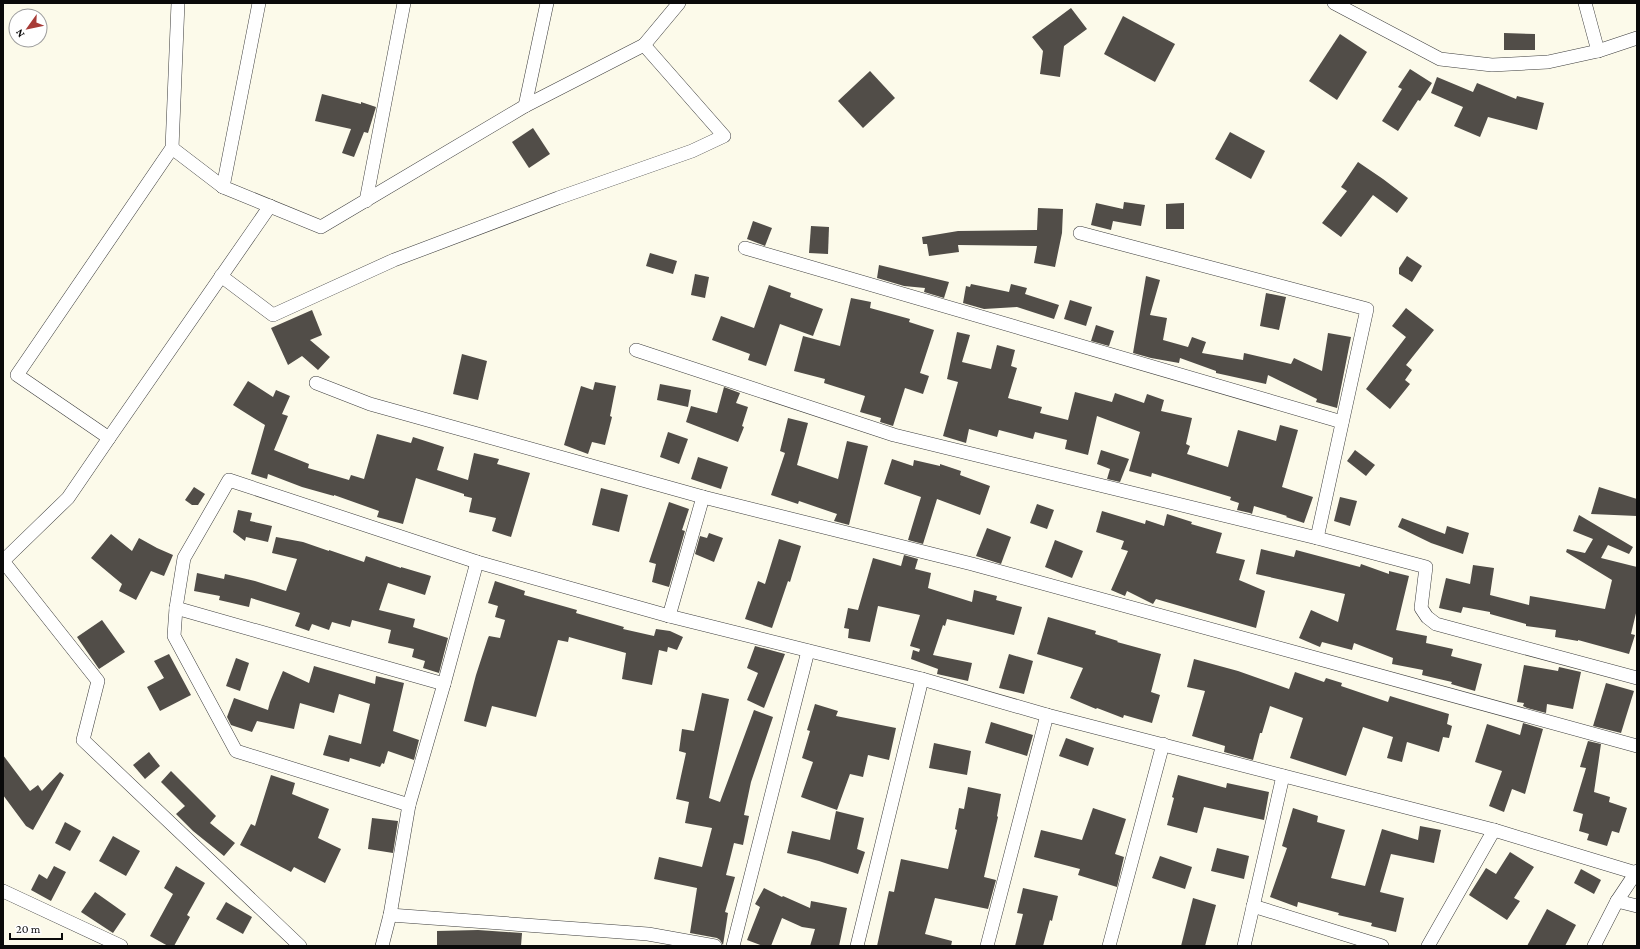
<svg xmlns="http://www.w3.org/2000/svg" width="1640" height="949" viewBox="0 0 1640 949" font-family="'Crimson Pro',serif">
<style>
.building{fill:#514d48}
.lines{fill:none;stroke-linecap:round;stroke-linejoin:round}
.street-casing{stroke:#3d3d3d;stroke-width:14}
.street{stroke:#fff;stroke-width:13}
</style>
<rect width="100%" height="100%" fill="#fcfaea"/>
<g class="building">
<polygon points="1071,8 1087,29 1064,46 1060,77 1040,74 1043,51 1032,37"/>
<polygon points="1123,16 1175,44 1155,82 1104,54"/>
<polygon points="1504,33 1535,34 1535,50 1504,50"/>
<polygon points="1340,34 1367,52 1337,100 1309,81"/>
<polygon points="1410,69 1432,83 1420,101 1418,100 1398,131 1382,121 1402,89 1398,87"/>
<polygon points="870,71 895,98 863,128 838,101"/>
<polygon points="1437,77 1473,92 1477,83 1516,99 1517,96 1544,103 1537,130 1488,117 1480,137 1454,126 1463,107 1431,93"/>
<polygon points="322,94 361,104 361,102 376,107 368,133 364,132 354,157 342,153 351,129 315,121"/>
<polygon points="533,128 550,154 529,168 512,142"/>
<polygon points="1230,132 1265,151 1251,179 1215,159"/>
<polygon points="1358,162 1383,179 1408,198 1397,213 1373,195 1341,237 1322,223 1347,191 1341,187"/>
<polygon points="1124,202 1145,205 1141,226 1113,221 1111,230 1091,225 1096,203 1123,209"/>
<polygon points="1184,203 1184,229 1166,229 1166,204"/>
<polygon points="1038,208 1063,209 1062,233 1055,267 1034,263 1037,246 958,245 959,252 929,256 927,244 923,244 922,237 958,231 1037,230"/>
<polygon points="753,221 772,228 765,246 747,239"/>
<polygon points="811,226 829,227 828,254 809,253"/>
<polygon points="650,253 677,261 673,274 646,266"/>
<polygon points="1407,256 1422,266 1412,282 1399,274 1399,268"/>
<polygon points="879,265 949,282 944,298 924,292 925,288 904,286 877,278"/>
<polygon points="695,274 709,277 705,298 691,295"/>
<polygon points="1146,276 1160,280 1150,315 1167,318 1163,340 1188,347 1192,337 1206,342 1202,353 1243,360 1244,353 1291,364 1294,358 1322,371 1328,333 1351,337 1337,408 1316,402 1317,399 1268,375 1266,384 1216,373 1216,371 1180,358 1179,363 1151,358 1133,353"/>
<polygon points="971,284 1009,292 1011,284 1027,288 1025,294 1059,305 1054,319 1017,307 984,309 963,303 966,286 970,287"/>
<polygon points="769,285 791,293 790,297 823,309 813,336 780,324 766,366 748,360 750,354 712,340 721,316 754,328"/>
<polygon points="1266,293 1286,297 1279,330 1260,326"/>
<polygon points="851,298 871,302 870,308 910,319 909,322 934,330 920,373 929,376 923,394 905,388 893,426 880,422 881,418 860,412 865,396 824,383 825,379 794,371 803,336 840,346"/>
<polygon points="1070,300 1092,307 1086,326 1064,319"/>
<polygon points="1406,308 1434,330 1406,365 1412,370 1405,380 1410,384 1390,409 1366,389 1406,337 1392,326"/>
<polygon points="312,310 322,335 310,340 330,357 318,370 302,356 288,365 271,328"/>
<polygon points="1096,325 1114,331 1109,346 1091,341"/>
<polygon points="957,332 970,335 962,362 991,369 997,345 1015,350 1011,366 1017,368 1008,398 1042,407 1040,413 1068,420 1075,392 1112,402 1115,393 1144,403 1147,394 1164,400 1161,411 1192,418 1186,444 1190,446 1187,454 1228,467 1238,430 1276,441 1280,425 1298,430 1282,487 1313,497 1304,523 1286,517 1287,516 1254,506 1252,514 1250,513 1237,510 1239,503 1230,500 1231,497 1152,473 1151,477 1129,471 1140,432 1097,416 1088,455 1065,449 1067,440 1035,432 1033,439 999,430 997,437 969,429 966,443 943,436 958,382 947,379"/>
<polygon points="462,354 487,361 478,400 453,394"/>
<polygon points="248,381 273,397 276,390 290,396 282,414 288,416 274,450 309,464 308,468 349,480 351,475 364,479 377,434 411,443 413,437 444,447 437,470 468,480 474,453 499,459 497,464 530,473 511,537 492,531 496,518 469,512 472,498 464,496 464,494 416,478 403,524 377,517 379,511 334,495 334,496 302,487 268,474 267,479 251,474 265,425 233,405"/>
<polygon points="595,382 616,386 610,416 612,417 605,445 592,442 588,454 564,445 581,386 593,390"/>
<polygon points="660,384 691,390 688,407 657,400"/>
<polygon points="724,387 740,393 736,403 748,407 742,426 744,427 738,442 686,422 691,406 717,413"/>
<polygon points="788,418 808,423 797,465 838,479 847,441 868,446 849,525 834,521 837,514 799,501 798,504 771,495 785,453 780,451"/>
<polygon points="668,432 688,439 679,464 660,457"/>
<polygon points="1101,450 1129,459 1120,482 1107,479 1110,469 1097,464"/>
<polygon points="1355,450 1375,465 1366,476 1347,461"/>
<polygon points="698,457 728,467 721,489 691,479"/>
<polygon points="892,459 913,466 914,460 940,466 940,464 961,471 960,475 990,486 980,515 937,499 923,544 908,540 921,497 884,484"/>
<polygon points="194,487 205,494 198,505 192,505 185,500"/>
<polygon points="1599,487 1637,499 1637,516 1591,514"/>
<polygon points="601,488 628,495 619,532 592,525"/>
<polygon points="1340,497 1357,501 1350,526 1334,521"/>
<polygon points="669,502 689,509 682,530 685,531 669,587 652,582 656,564 649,562"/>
<polygon points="1037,504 1054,510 1047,529 1030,523"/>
<polygon points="238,510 252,513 250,521 272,526 268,542 246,537 245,541 233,532"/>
<polygon points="1102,511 1145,524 1146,520 1164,526 1167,514 1192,522 1191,524 1222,533 1216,553 1245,560 1239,580 1265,591 1256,628 1156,599 1153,604 1127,591 1125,596 1111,590 1128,551 1121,549 1124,541 1096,532"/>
<polygon points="1579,515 1633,547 1629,554 1608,545 1601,558 1637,567 1637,609 1631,634 1635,635 1629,654 1578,640 1578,641 1555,637 1556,630 1526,626 1526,624 1490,614 1490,612 1463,607 1461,613 1439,608 1446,578 1470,584 1473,565 1494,568 1490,595 1529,605 1530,596 1605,609 1612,580 1566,552 1567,549 1585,553 1593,539 1573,531"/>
<polygon points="1402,518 1445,534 1447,526 1469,533 1463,554 1431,543 1398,527"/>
<polygon points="987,528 1011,537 1001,564 976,556"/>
<polygon points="709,533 723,538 714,562 695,554 700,536 707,538"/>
<polygon points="111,534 132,551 139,538 157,548 173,555 164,576 151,571 136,600 119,591 122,584 91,558"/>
<polygon points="276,537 303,542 329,551 329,550 364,562 366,556 401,568 401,567 431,576 425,595 388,583 379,610 415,619 413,627 448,638 439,673 423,668 425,661 412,657 414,649 388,643 391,630 352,620 350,627 332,622 329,630 312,624 309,631 295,626 300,613 251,598 249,607 219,600 220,596 194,591 197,573 224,579 225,574 255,581 286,591 297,559 272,553"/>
<polygon points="779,539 801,546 790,582 788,581 772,628 745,619 758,581 765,584"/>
<polygon points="1055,540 1083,551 1072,578 1045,567"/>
<polygon points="1261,549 1294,557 1296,550 1360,567 1361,564 1389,574 1389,571 1409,576 1396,630 1427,636 1426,643 1453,649 1451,656 1482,664 1475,691 1451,684 1452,682 1422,675 1423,670 1392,664 1393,658 1354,643 1352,650 1322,642 1320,647 1299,638 1311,610 1338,622 1345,594 1256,574"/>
<polygon points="904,555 918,559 915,569 931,573 928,588 972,602 974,590 997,596 996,600 1022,607 1014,635 947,619 945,626 943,625 933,655 972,663 968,681 937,674 938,669 911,659 913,650 919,652 920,649 910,646 920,615 878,606 870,642 848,638 849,629 844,628 848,608 858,610 873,558 901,566"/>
<polygon points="495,581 525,591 524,595 577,610 576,613 624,627 623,629 654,636 656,629 670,631 683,637 677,650 668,647 667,652 659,650 652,685 622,679 626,653 569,637 568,642 558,640 536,717 492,706 486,727 464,721 476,675 488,638 489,636 500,638 505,620 495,617 498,606 488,603"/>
<polygon points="1048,617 1096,631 1095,634 1118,641 1117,642 1161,654 1151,692 1160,695 1152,723 1124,715 1123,718 1097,708 1096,709 1070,698 1083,668 1037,654"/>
<polygon points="102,620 125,652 99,669 77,637"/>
<polygon points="755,646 785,654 764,708 747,700 758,673 747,668"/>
<polygon points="169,654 191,695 160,711 147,687 164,678 154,661"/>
<polygon points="1009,654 1033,661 1024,694 999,688"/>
<polygon points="236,658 249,663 240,691 226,686"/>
<polygon points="1194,659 1238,671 1289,689 1295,672 1324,682 1326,678 1342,683 1341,686 1388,702 1390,696 1449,714 1447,724 1452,726 1449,738 1443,737 1439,752 1407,742 1402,762 1387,758 1393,737 1363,727 1346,776 1290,758 1303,718 1270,706 1262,733 1260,733 1253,760 1224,752 1225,746 1192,736 1205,691 1187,687"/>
<polygon points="1524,665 1558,671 1559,667 1581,672 1573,709 1547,704 1546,713 1527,708 1523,706 1524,703 1517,702"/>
<polygon points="314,666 375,684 376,676 404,683 393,731 419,740 414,760 388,751 384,764 382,763 380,767 350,758 349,762 323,755 329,735 361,744 370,704 339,694 334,713 300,703 294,729 257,721 252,732 231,725 227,717 234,698 268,710 270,702 283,671 309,683"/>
<polygon points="1606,683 1634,691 1621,733 1593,726"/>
<polygon points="702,693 729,699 709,798 720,802 754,710 773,717 751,782 744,815 749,816 743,845 734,843 726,875 735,877 725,912 728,913 723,945 720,940 717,938 690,933 697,888 654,879 659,857 702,867 712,828 685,823 689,802 676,799 686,753 679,751 682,729 694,731"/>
<polygon points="815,704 838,711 836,716 896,728 889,760 868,755 863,777 850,774 837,810 801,797 813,762 802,758 810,731 807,730"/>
<polygon points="991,722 1033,735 1027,756 985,743"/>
<polygon points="1523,723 1543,729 1525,794 1512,789 1504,812 1489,806 1502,771 1475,762 1487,724 1520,735"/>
<polygon points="1066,738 1094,748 1088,766 1059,756"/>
<polygon points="1588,741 1601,744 1594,792 1610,797 1609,802 1627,808 1619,833 1612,831 1607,846 1587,840 1589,834 1579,831 1583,814 1573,811 1586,768 1580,767"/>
<polygon points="934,743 971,751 967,775 929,768"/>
<polygon points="149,752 160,766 145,779 133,765"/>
<polygon points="3,755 30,791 38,785 42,791 60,772 64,775 33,830 26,826 3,795"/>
<polygon points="171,771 216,816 210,823 235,843 224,856 193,831 176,814 185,806 161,782"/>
<polygon points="271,775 295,783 292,794 329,809 318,838 341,849 325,883 294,867 291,872 240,845 251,824 255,826"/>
<polygon points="1178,775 1226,788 1227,783 1269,792 1264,820 1204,807 1197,833 1167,825 1174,798 1172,797"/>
<polygon points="968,787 1001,794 997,816 998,817 984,877 996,880 988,909 935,898 925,934 952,941 951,946 877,946 889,891 894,892 901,859 948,869 957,830 955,829 959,808 964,809"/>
<polygon points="1093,808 1126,819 1115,854 1124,857 1117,887 1078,875 1080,869 1034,857 1041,830 1082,840"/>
<polygon points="1293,808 1318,816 1317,822 1345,830 1331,878 1365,886 1382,829 1418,840 1420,826 1441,830 1434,863 1391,854 1380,892 1404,898 1396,932 1371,926 1372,923 1338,915 1339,913 1298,902 1297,907 1270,897 1287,848 1282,846"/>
<polygon points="836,811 864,818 857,849 865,852 858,874 819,861 787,853 792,831 830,840"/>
<polygon points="372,818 398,821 393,853 368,849"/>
<polygon points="65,822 81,831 70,851 55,843"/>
<polygon points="113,836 140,851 126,876 99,861"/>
<polygon points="1217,848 1249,856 1244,879 1211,871"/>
<polygon points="1510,852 1534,867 1514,898 1520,901 1507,920 1469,895 1486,868 1496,874"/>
<polygon points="1160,856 1192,867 1185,889 1152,878"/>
<polygon points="54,866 66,872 51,901 31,890 39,874 47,879"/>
<polygon points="176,866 205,883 187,915 190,917 174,946 168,946 150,936 173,894 164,888"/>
<polygon points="1581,869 1601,880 1594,894 1574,883"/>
<polygon points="764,888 782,897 783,896 810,908 811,901 847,908 839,946 810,946 815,929 802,927 782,918 771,946 763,946 747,940 760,907 755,904"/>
<polygon points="1023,888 1058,896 1052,921 1050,920 1043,946 1015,946 1023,914 1017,913"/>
<polygon points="95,892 126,914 113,933 81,912"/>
<polygon points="1193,898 1216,905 1205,946 1181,946"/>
<polygon points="226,902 252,917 243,934 216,919"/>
<polygon points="1547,909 1576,925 1565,946 1527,946"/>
<polygon points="478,930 522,933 521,946 437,946 437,931"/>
</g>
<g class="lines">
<g class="street-casing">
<g id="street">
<polyline points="178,3 172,148 17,375 109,438 68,498 3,561 98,681 83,740 300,946"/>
<polyline points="259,3 223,187 321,227 525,106 644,45 679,3"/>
<polyline points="1334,3 1440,59 1492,65 1548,62 1598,51 1637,38"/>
<polyline points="1585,3 1598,51"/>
<polyline points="525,106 547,3"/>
<polyline points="172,148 223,187"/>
<polyline points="366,201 404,3"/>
<polyline points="1080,233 1367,309 1317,538"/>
<polyline points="745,248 1342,422"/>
<polyline points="221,276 273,315 394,260 558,198 692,151 724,136 644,45"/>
<polyline points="636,350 894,435 1317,538 1426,567 1421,608 1427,617 1436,624 1637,678"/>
<polyline points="316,383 370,404 703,497 972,564 1637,746"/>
<polyline points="109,438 270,206"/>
<polyline points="176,608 444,684"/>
<polyline points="669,616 703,497"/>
<polyline points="409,805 236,751 174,636 176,608 184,558 229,480 477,562 669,616 922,679 1047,715 1494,830 1636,873"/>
<polyline points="3,891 121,946"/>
<polyline points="1617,901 1637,906"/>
<polyline points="1253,906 1382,946"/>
<polyline points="390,915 648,934 715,946"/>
<polyline points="382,946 390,915 409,805 444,684 477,562"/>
<polyline points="733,946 808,651"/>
<polyline points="857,946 922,679"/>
<polyline points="987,946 1047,715"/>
<polyline points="1109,946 1163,744"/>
<polyline points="1244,946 1283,776"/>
<polyline points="1428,946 1494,830"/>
<polyline points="1594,946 1617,901 1637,871"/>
</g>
</g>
<use href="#street" class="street"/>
</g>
<rect width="1640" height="949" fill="none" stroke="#0a0a0a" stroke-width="8"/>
<g transform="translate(28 28) rotate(237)"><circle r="19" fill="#ffffff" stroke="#9d9d9d"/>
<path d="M0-3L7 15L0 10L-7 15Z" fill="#a73b36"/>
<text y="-6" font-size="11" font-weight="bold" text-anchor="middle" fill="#0a0a0a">N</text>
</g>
<path d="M10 933v6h52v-6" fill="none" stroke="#0a0a0a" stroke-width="2"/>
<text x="16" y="933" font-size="12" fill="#0a0a0a" stroke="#ffffff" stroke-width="3" paint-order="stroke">20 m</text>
</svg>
